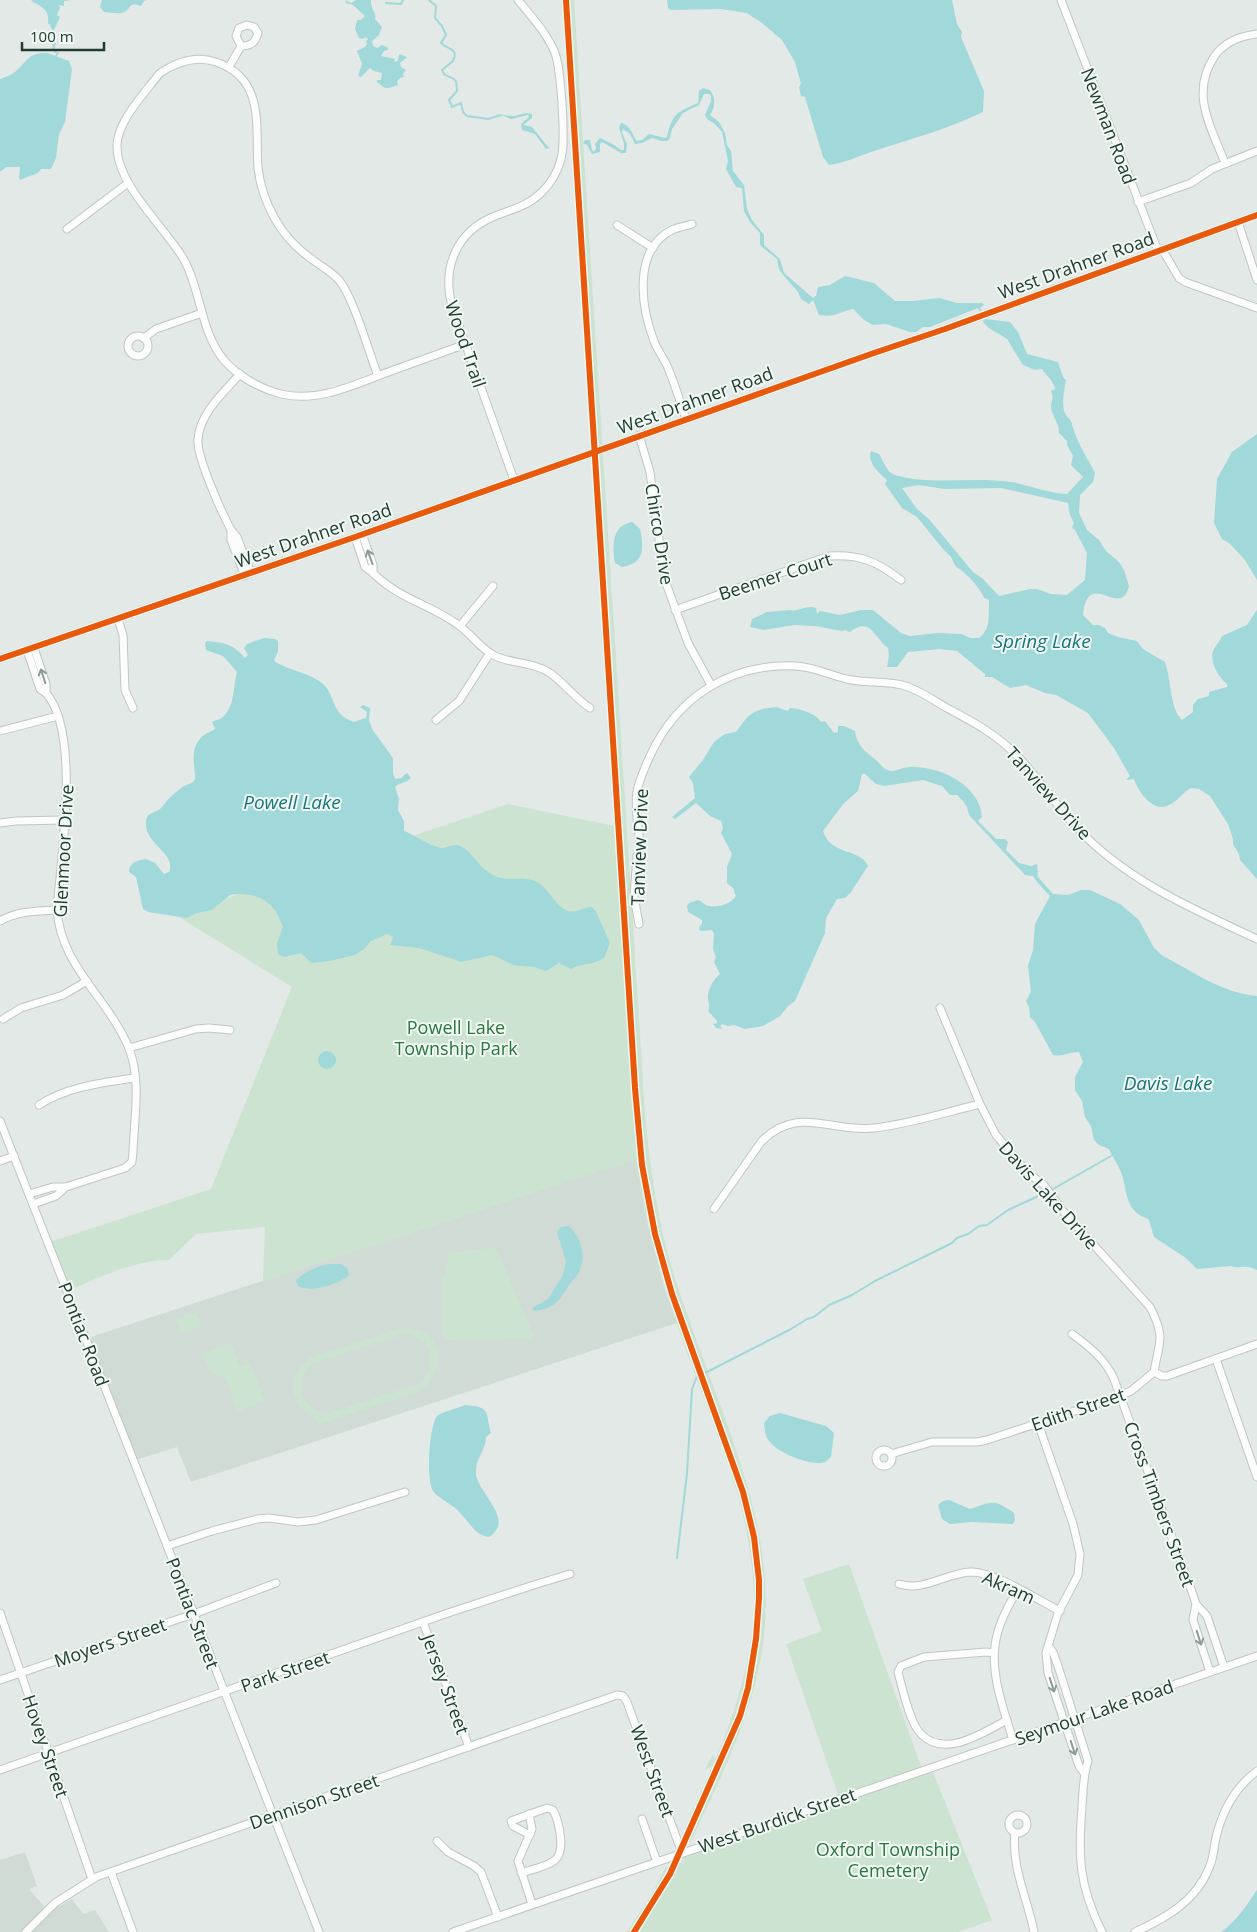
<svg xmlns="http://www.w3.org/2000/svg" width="1257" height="1932" viewBox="0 0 1257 1932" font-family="'Open Sans',sans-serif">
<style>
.built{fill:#d0dbd5}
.green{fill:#cbe3d0;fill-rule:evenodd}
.water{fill:#a1d8d9;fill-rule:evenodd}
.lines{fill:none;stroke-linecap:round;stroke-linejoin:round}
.stream{stroke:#a1d8d9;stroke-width:2}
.minor-casing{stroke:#c0c6c3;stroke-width:9}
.minor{stroke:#fbfcfb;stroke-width:7}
.cycleway-casing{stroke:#f1f8f4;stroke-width:9}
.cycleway{stroke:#e8590c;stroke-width:6}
.oneway{stroke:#8e9c96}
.labels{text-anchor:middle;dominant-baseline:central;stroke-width:4;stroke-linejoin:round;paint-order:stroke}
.street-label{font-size:18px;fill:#203d32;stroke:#f1f8f4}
.park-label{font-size:18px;fill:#28763d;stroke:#f1f8f4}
.water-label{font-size:19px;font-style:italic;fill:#17767b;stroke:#f1f8f4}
</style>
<rect width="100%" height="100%" fill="#e3e9e6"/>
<g class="built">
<polygon points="636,1159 647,1222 664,1287 677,1323 191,1482 177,1447 136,1460 88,1338"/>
<polygon points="25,1852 37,1886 29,1889 49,1912 72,1899 83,1914 95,1910 109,1932 0,1932 0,1860"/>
</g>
<g class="green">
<path d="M562 0H574L645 1113C650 1171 659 1229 677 1285 692 1329 708 1372 724 1415 748 1483 770 1550 765 1624 760 1702 723 1773 690 1843L685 1828 712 1767 705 1769 713 1754 715 1760C738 1707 755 1650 754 1593 753 1560 746 1526 738 1494 702 1383 650 1277 636 1160L263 1281 265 1227 196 1234 169 1260C134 1260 102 1277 69 1290L50 1242 211 1189 292 987 176 915 508 804 614 826Z"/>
<polygon points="496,1247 535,1339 446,1340 442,1337 442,1280 447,1271 448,1253"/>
<polygon points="196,1312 202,1326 181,1334 175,1319"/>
<path d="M402 1328C443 1325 452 1374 416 1393L318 1425 316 1418C285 1406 287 1368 316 1355ZM401 1335C432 1331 441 1369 416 1385L328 1413C301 1412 291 1381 313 1364Z"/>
<path d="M231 1343 240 1367 250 1363 265 1401 239 1411 237 1410 224 1376C209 1379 207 1365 203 1353Z"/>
<polygon points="849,1564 924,1775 933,1772 992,1920 958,1932 627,1932 652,1894 665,1868 682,1862 684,1857 841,1803 786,1644 822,1631 803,1579"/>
</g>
<g class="water">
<path d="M31 0H71L64 1V6L58 5 60 7 57 15 60 17 54 30 56 43 54 50 58 53H55L52 49C54 41 54 28 48 23 50 8 41 8 31 0Z"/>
<path d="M102 0H147L144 1 141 6 135 4 130 6C126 16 114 13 104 12L100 7Z"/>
<path d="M345 0 351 3 356 0H371C370 8 377 13 375 19L382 27 379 35 372 41 373 46 377 48 382 45 388 48V50L384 51 381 56 395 59 394 62 398 61 399 54 407 57 400 63 401 67 406 70 403 74 404 77 400 78 397 81 398 85C386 89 387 90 377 82V80H381L382 73 374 71 370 68 361 77 358 76 362 64 357 51 365 47 367 44 366 41 368 39 365 37 363 39 359 38 355 29 357 20H361L365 16 353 5 346 3Z"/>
<path d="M667 0H952L957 24 962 32 961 37 984 91 983 112C948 129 911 139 874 151 859 156 845 163 829 165L823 157 805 97 801 96 799 87 801 84 795 62 782 40 762 23 747 13 721 9 671 10 668 8Z"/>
<path d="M47 53 69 61 72 69 65 122 59 134 56 158 51 169H41C38 176 27 175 21 180L19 178 20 167H6L0 172V79C5 77 12 75 15 72 27 62 28 52 47 53Z"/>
<path d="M703 88 710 90C716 97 715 108 710 115L719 122 725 133 727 145 731 151 733 171 744 185 747 209 752 220 764 235V245L780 259 784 273 813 298 816 296 818 287 830 285 845 276 874 283 895 301H914L939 298 957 303H982L984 305 980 308 985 319 1010 322 1018 332 1027 354 1058 362 1063 377 1066 380C1064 390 1062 401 1064 411 1066 417 1071 419 1072 424 1076 441 1087 457 1095 473L1093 482 1080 495 1079 513 1087 530 1099 540 1106 551 1119 562 1124 570 1129 586C1121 621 1088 566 1083 615L1093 625H1099L1105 628 1108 633 1118 637 1137 641 1143 649 1165 662C1171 677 1170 710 1182 720L1193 712V705L1198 699 1209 696V692L1212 691 1227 687V684C1218 677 1208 660 1214 649 1217 644 1220 641 1222 636L1247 625 1257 610V879L1240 860 1239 854 1233 844V839L1228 824 1210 796 1199 789 1191 788C1183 792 1178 801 1169 805 1153 814 1138 791 1134 779L1126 780 1130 776 1114 748 1088 713 1056 695 1045 693 1026 685 1010 688 992 677H985V674L957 651 939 649 908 652 897 667H887L889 656 888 648C874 638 871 616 850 632L845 630 842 631 815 626 794 625 764 630 750 627 752 619 767 612 791 610 792 611C801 610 808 605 816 608L817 614 820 611 840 615 861 610H873L901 633 910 636 938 633 962 634 970 638H979C992 629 988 612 989 600L984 598C982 590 964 570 956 567L951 557 943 549 917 517 902 508 885 484 887 480C879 473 867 463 871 451L879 454C883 460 887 473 895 475 932 486 972 476 1011 482 1030 485 1047 493 1067 494L1083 477 1071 465 1073 456 1067 445V441L1059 433C1060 423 1051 416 1051 406 1052 398 1054 400 1051 391L1055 389C1053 380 1046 375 1042 369L1035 370 1023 365 1007 339 989 328 983 322 984 319 978 308 930 327H923L916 332H910L886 324 873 325 864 320 853 309C840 312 833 318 819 315L813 300 809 304 801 299 798 292 784 276 779 269 777 259 760 245V233L750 222 744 211 742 188 736 187 726 169 728 161 722 132 715 124 707 119 705 115 711 101V96L709 94H704L699 105 683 113 672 129 670 138 667 141H661L652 138 642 143 635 144 630 134 623 129 622 133 627 144 626 153H621L602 142 600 144V152L592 154 587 145 583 143 585 140H590L592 150 594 152 596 148 595 144 600 138 614 145 621 150H624V144L619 127 621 123C631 125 632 135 637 141L642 140 649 134 665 138 667 137C672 113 678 112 698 103L699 91ZM919 485 944 489 1001 488 1068 503 1070 515 1074 523 1072 528 1075 530 1087 553 1085 580 1067 595 1051 594 1037 589H1030L999 596 982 578 973 572 929 519 917 509 902 488Z"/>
<polygon points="527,113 532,114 532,118 523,125 532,127 549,148 546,149 535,134 522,130 521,124 529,117 528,115 511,119 501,115 514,116"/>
<polygon points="1257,434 1257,580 1245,560 1229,543 1222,539 1214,523 1217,479 1232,452"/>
<path d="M632 522 640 529C644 549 645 563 622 567L615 563C613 552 612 534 621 527 624 524 629 523 632 522Z"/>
<path d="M264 638 275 639 278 641V651L274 661C289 671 309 672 323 684 336 696 331 715 354 722L366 718 367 712 360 707 363 705 370 708 369 720 372 729 393 758V773L395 779 401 778 407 773 411 778C406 783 398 783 395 787L399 799 398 810 404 821V831C413 834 434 848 442 848 448 848 453 843 460 846 472 851 477 865 488 872 505 884 516 876 532 880 548 885 553 904 566 910 576 915 583 906 592 907L596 912 610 943 604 958C593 965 581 963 571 969L559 963 546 971 534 967 513 965 492 955 462 962 419 948 390 945 393 937 387 934 371 941 364 949 355 955 330 961 311 963 301 953 284 957 278 954 277 944 283 926C280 922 279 916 276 912 265 896 248 892 230 895L212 910 196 913 187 918 148 912 143 909 136 877 129 872C129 863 137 860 146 859L155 863 164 874 169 872C177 853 144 844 146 822 147 811 156 814 162 807 168 799 172 795 181 788 184 785 191 784 194 781 198 775 188 753 199 740 203 734 209 733 215 729L212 722C216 720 219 720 223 717 235 706 233 687 237 672L223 656 206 650 205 643 207 641C225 643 233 644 245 658L248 655 244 648 247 644Z"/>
<path d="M776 707 788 711 790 708C800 709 816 713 821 722L825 721 834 733 838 732V726H844L855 731C856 745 867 753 876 760 881 765 884 770 891 771 898 771 906 766 914 767 942 767 980 786 982 817L978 821 996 839H1005L1008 842 1006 850 1019 863 1031 866 1037 864 1038 877 1053 894 1068 895 1081 890H1090L1120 904 1139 920 1154 948 1163 956C1194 972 1222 993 1257 996V1270C1244 1263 1241 1270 1231 1266L1197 1269 1186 1258 1154 1237 1149 1220C1146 1217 1141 1217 1138 1214 1124 1203 1127 1185 1120 1170 1117 1162 1112 1157 1109 1149L1099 1145 1094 1140 1091 1126 1085 1117 1082 1101 1075 1090V1077L1083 1062 1079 1052C1069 1052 1063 1057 1053 1055L1035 1022 1030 1017 1029 1007 1026 1001 1031 992 1028 966 1033 950 1035 924 1050 896 1038 883 1033 876 1025 875 969 815 967 807 963 801 957 795H950L942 786 923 780 884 786 876 784 865 774H862L858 791 844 803 823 831C831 856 860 848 868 866L851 892 845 898 837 899 826 918 825 933 795 1001 788 1006 780 1016 763 1026 745 1029 734 1025 728 1026 722 1024 720 1026 723 1029 716 1028 713 1024 717 1023V1021L708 1011C710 1006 709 1004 708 999 707 989 714 979 720 974L714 962 716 957 713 949 714 934 712 930 700 931 699 927 702 924V920L688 912 687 906 689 903 698 900C702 901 705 906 709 906 718 908 732 903 736 896L734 892V889L727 883V867L732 854 721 833 723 828 721 821 710 816 696 803 675 819 672 817 695 798 693 783 689 777 703 760 714 742 725 734 736 732C749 713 754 709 776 707Z"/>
<circle cx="327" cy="1060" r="9"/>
<path d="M569 1226C581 1237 587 1257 579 1272 577 1277 572 1280 569 1285 559 1301 555 1308 534 1311L532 1308 548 1299 563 1275 566 1261 557 1232 561 1227Z"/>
<path d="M328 1264H341L347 1268 349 1275C338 1285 311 1293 298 1286L296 1281C304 1271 316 1267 328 1264Z"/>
<path d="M465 1405C492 1407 485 1412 491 1433L486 1437C486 1451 474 1460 476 1475 480 1495 515 1520 489 1537 475 1536 469 1521 460 1513 453 1504 440 1500 433 1491 426 1481 429 1426 437 1416 439 1413 459 1408 465 1405Z"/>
<path d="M780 1413 826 1426 834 1433 831 1457C829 1458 827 1461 825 1462 812 1467 778 1453 770 1442 765 1437 765 1430 764 1423L770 1416Z"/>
<path d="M949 1500 970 1509C992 1502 993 1498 1014 1513L1015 1520 1013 1524 972 1522 950 1524 942 1519 938 1505 943 1501Z"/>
<path d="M1257 1890V1932H1221C1237 1921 1246 1906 1257 1890Z"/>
</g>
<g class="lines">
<g class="stream">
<path d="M429 0 436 6 435 18 442 26 446 35 441 43C447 50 459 47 453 61L442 70 444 74C455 81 456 75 457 91L449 100 452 107 461 103 463 112 467 116 488 119 501 115"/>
<polyline points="386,3 401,4 403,0"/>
<polyline points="55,57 58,53"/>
<polyline points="1053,1189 1111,1156"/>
<polyline points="705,1373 791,1329 807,1319 814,1317 829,1305 852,1295 875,1281 952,1243 957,1238 968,1234 979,1226 987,1225 1008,1210 1036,1197 1043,1191"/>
<polyline points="677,1558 687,1473 692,1389 697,1376"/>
</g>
<g class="minor-casing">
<g id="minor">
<polyline points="1061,0 1158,251"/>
<path d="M229 67 241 46C251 46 255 43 258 33L254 27 247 25 239 28 236 36 241 46"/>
<path d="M1225 163C1211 127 1190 94 1214 57 1224 42 1240 36 1257 34"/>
<polyline points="1138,202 1191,183 1212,169 1257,151"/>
<polyline points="1238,222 1257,280"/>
<polyline points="617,225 653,248"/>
<polyline points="67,229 128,183"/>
<polyline points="1162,249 1179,278 1185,282 1257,308"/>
<circle cx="138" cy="346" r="10"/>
<polyline points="144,338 156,329 202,313"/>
<path d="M378 376C369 353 353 294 337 278 330 271 321 266 313 260 297 249 284 235 275 219 266 203 260 186 258 168 255 127 266 79 216 62 195 55 176 62 159 74 145 93 118 120 117 145 116 184 163 225 183 258 201 289 200 330 223 359 237 376 261 389 281 394 319 403 356 384 391 371 416 362 441 353 466 344"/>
<path d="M686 419C680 402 675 384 668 368 664 358 657 350 654 341 641 307 632 248 674 229 679 227 686 226 692 224"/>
<polyline points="639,435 650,472 661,554 667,586 688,643 711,685"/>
<path d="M514 480 453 309C441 270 455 232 495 216 513 209 528 206 542 192 551 183 558 171 561 159 566 142 561 70 555 53 547 33 531 16 518 0"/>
<path d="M231 530C222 513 196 456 198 439 200 413 224 392 240 374"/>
<polyline points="355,537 365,567 373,573 373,565 362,534"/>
<path d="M373 573C399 599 429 604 457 624 471 633 480 649 495 656 512 664 534 662 550 673 564 683 575 698 590 708"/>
<polyline points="245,576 231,540 231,530 237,537 251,573"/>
<path d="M675 610 829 556C860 554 876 561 901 580"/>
<polyline points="118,619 123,635 125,690 133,708"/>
<polyline points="460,626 493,586"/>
<polyline points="27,650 40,689 46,693 46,684 34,648"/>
<polyline points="0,659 355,537 871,354 945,329 1257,215"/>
<polyline points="436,720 459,701 490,653"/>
<polyline points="0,731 58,716"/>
<polyline points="0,823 16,821 64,820"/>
<path d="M0 921C17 911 38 911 57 910"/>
<path d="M639 924 634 897 637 856 640 850C640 831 634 811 637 792 639 780 645 767 650 756 677 697 730 663 796 666 816 667 833 677 852 680 869 683 886 681 902 685 918 689 933 700 947 708 960 715 974 722 987 731 1025 755 1047 795 1077 828 1127 881 1193 909 1257 939"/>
<path d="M940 1008 980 1104 996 1135 1027 1172 1044 1185 1062 1210 1150 1307C1166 1338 1159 1342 1154 1372"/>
<polyline points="3,1019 21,1008 63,995 87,981"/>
<polyline points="129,1048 196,1029 209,1028 230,1030"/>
<path d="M39 1105C67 1087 101 1083 134 1078"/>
<polyline points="0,1121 319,1932"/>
<polyline points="0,1161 14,1156"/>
<path d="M29 1194 53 1187H66L125 1168 132 1162 133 1152C134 1119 142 1078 128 1046 107 997 60 965 57 909 61 857 81 733 46 693"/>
<polyline points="33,1204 56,1196 66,1187"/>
<path d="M714 1209 761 1142C797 1104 832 1133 874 1128 910 1124 946 1112 980 1104"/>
<path d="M1072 1334C1090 1347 1105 1359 1114 1379L1192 1592 1196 1604 1207 1616 1224 1667"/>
<polyline points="1216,1359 1257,1477"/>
<polyline points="1154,1372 1162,1376 1167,1376 1257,1344"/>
<polyline points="1038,1423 1073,1524 1080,1554 1078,1575 1058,1613 1046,1653 1048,1673 1079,1766 1084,1773"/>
<circle cx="884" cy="1458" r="8"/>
<polyline points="891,1454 932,1442 977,1442 987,1440 1120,1396 1131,1391 1154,1372"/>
<polyline points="167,1546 212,1531 257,1519 269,1518 298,1522 316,1520 405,1492"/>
<path d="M899 1584C924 1592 946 1573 971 1572 996 1572 1036 1599 1060 1611"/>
<polyline points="1196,1604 1193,1620 1210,1672"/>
<polyline points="0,1613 92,1879"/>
<polyline points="423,1622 469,1747"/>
<path d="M1049 1647 1053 1652 1058 1666 1088 1761C1083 1776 1083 1791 1082 1807 1078 1857 1079 1886 1102 1932"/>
<path d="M994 1653 986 1652 924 1657 901 1666 898 1672C902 1687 910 1724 921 1734 945 1759 984 1732 1007 1720"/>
<polyline points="0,1680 199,1612 276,1583"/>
<path d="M1013 1740C1004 1711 991 1676 995 1646 997 1626 1008 1606 1018 1589"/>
<polyline points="0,1770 448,1613 540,1583 570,1574"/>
<polyline points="529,1814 532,1829 518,1861 532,1904"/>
<circle cx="1018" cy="1824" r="9"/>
<polyline points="642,1819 657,1862"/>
<path d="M1015 1833C1011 1867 1028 1900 1034 1932"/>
<polyline points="437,1841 448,1852 474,1866 481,1872 498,1917"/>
<polyline points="111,1872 133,1932"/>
<path d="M521 1873C530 1870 549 1866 555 1860 566 1851 559 1821 553 1810L547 1808 511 1821 513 1826 530 1835"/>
<polyline points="26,1932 55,1903 96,1877 617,1695 623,1696 627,1702 682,1853"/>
<polyline points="453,1932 1257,1656"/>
<path d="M1135 1932C1166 1918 1196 1901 1209 1868 1213 1860 1214 1851 1215 1842 1221 1813 1233 1789 1257 1771"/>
</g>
</g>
<use href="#minor" class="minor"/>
<g class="cycleway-casing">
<g id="cycleway">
<polyline points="566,0 635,1088 642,1165 655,1234 672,1294 743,1492 754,1537 759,1580 759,1598 756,1639 748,1688 740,1716 670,1874 634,1932"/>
<polyline points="0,659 355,537 871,354 945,329 1257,215"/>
</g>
</g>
<use href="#cycleway" class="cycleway"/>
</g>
<defs><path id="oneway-shaft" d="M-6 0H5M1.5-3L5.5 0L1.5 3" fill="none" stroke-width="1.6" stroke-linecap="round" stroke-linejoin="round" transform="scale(1.25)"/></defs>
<g class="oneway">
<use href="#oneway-shaft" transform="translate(370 557) rotate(-110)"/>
<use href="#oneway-shaft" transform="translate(43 676) rotate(-108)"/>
<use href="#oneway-shaft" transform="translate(1199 1638) rotate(72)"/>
<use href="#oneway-shaft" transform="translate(1052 1685) rotate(72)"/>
<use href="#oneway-shaft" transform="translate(1073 1748) rotate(72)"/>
</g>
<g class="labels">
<g class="street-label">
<text transform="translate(1109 126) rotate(69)">Newman Road</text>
<text transform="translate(1076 265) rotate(-20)">West Drahner Road</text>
<text transform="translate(466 344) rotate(71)">Wood Trail</text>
<text transform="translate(695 400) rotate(-20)">West Drahner Road</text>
<text transform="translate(660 534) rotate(81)">Chirco Drive</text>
<text transform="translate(313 535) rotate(-19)">West Drahner Road</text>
<text transform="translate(775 576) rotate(-18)">Beemer Court</text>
<text transform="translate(1049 793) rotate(48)">Tanview Drive</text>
<text transform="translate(639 847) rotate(-88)">Tanview Drive</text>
<text transform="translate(63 851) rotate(-87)">Glenmoor Drive</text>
<text transform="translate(1049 1195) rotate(48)">Davis Lake Drive</text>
<text transform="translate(84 1334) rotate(69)">Pontiac Road</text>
<text transform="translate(1078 1409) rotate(-19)">Edith Street</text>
<text transform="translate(1160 1504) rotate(70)">Cross Timbers Street</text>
<text transform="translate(1009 1587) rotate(24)">Akram</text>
<text transform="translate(193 1613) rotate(69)">Pontiac Street</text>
<text transform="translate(110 1642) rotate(-19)">Moyers Street</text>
<text transform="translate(285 1671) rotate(-19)">Park Street</text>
<text transform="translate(446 1684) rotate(70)">Jersey Street</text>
<text transform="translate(1094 1712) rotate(-19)">Seymour Lake Road</text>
<text transform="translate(46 1746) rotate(71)">Hovey Street</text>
<text transform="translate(653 1771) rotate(70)">West Street</text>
<text transform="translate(314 1801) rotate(-19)">Dennison Street</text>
<text transform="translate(777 1820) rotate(-19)">West Burdick Street</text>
</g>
<g class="park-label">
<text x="456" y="1027">Powell Lake<tspan x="456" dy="21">Township Park</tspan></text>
<text x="888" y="1849">Oxford Township<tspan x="888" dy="21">Cemetery</tspan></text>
</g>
<g class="water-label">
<text x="1042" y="641">Spring Lake</text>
<text x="292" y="802">Powell Lake</text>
<text x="1168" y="1083">Davis Lake</text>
</g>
</g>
<path d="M22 42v8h82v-8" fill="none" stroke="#203d32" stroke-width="2.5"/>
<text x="30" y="42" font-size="15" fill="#203d32" stroke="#f1f8f4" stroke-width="4" paint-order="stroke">100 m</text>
</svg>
